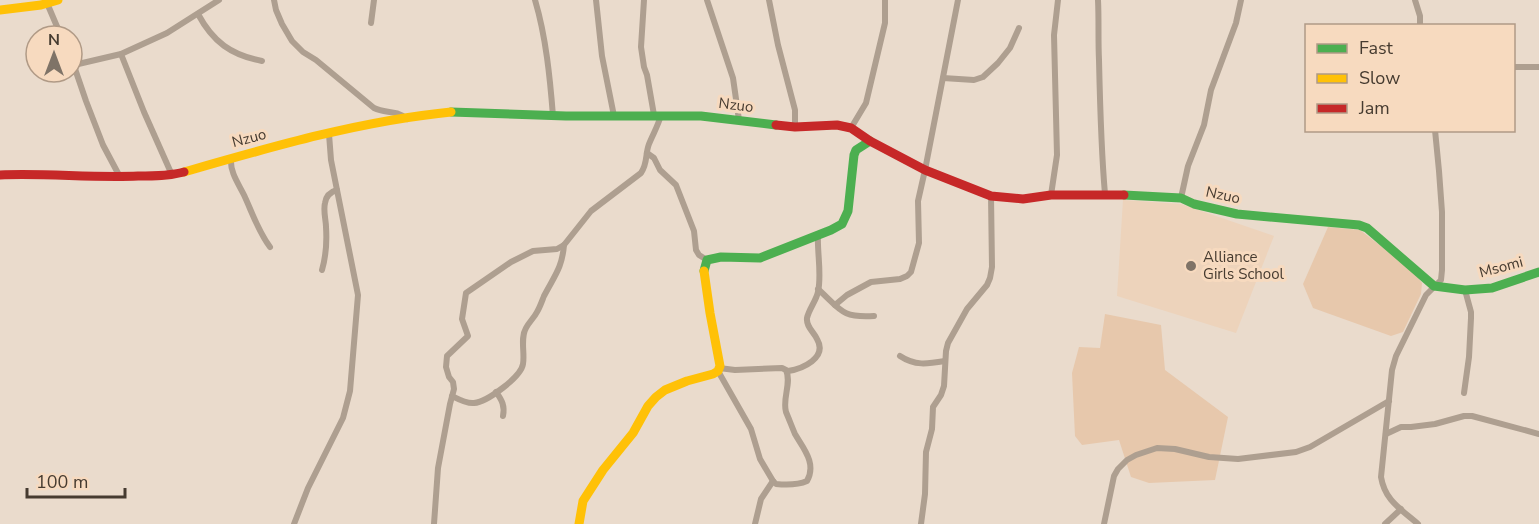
<svg xmlns="http://www.w3.org/2000/svg" width="1539" height="524" viewBox="0 0 1539 524" font-family="'Nunito Sans',sans-serif">
<style>
.built{fill:#edd3bb}
.green{fill:#e7c8ac}
.lines{fill:none;stroke-linecap:round;stroke-linejoin:round}
.street{stroke:#ae9f90;stroke-width:6}
.fast{stroke:#4caf50;stroke-width:9}
.slow{stroke:#ffc107;stroke-width:9}
.jam{stroke:#c62828;stroke-width:9}
.poi-dot{fill:#7f7367;stroke:#f7dabf;stroke-width:2}
.labels{text-anchor:middle;dominant-baseline:central;stroke-width:6;stroke-linejoin:round;paint-order:stroke}
.street-label{font-size:15px;fill:#463b30;stroke:#f7dabf}
.poi-label{font-size:15px;fill:#463b30;stroke:#f7dabf;text-anchor:start}
</style>
<rect width="100%" height="100%" fill="#eadbcc"/>
<polygon class="built" points="1123,200 1181,204 1274,236 1236,333 1117,296"/>
<g class="green">
<polygon points="1328,227 1360,230 1411,269 1422,283 1421,294 1403,332 1391,336 1313,308 1303,284"/>
<polygon points="1105,314 1161,325 1165,370 1228,417 1215,480 1149,483 1131,477 1119,440 1082,445 1075,436 1072,373 1079,347 1100,348"/>
</g>
<g class="lines">
<g class="street">
<path d="M274 0 276 10 282 24 292 41 303 52 316 60 374 108C386 114 395 109 407 119"/>
<path d="M535 0C546 37 550 78 553 116"/>
<polyline points="596,0 602,56 614,116"/>
<polyline points="644,0 641,47 644,67 647,75 654,115"/>
<polyline points="707,0 733,78 739,120"/>
<polyline points="769,0 778,45 795,110 795,127"/>
<path d="M1098 0C1099 20 1098 40 1099 60 1100 105 1101 149 1105 194"/>
<polyline points="1415,0 1420,16 1420,26"/>
<polyline points="47,3 61,36"/>
<path d="M198 14C213 42 231 55 262 61"/>
<polyline points="371,23 374,0"/>
<polyline points="121,54 144,112 172,175"/>
<polyline points="72,60 86,101 103,145 120,177"/>
<polyline points="74,65 121,54 167,33 219,0"/>
<polyline points="1514,67 1539,67"/>
<polyline points="943,78 974,80 983,77 998,63 1010,48 1019,28"/>
<polyline points="851,128 866,103 885,23 885,0"/>
<polyline points="647,153 654,158 660,170 676,185 694,231 696,250 699,255 707,260"/>
<path d="M231 159C230 172 238 183 244 195 252 212 258 231 270 247"/>
<polyline points="1051,195 1057,155 1054,35 1058,0"/>
<polyline points="1181,198 1188,166 1204,125 1211,90 1236,23 1241,0"/>
<path d="M322 270C326 256 327 242 326 227 326 220 323 211 325 203 326 196 330 192 337 190"/>
<path d="M818 289C841 310 841 318 874 316"/>
<polyline points="835,305 847,295 871,282 900,279 907,276 911,272 919,243 918,201 925,170 958,0"/>
<path d="M900 356C915 366 927 364 945 361"/>
<path d="M718 371 751 429 760 459 773 481 776 484C786 485 798 485 807 481 817 463 803 448 795 434 792 427 789 419 786 412 782 398 792 383 786 370L782 368 735 370 719 368"/>
<path d="M788 371C802 369 828 358 817 339 814 332 806 327 807 318 809 309 816 301 818 292 822 274 817 253 818 235"/>
<path d="M496 392C502 400 505 406 503 416"/>
<polyline points="1464,393 1469,357 1471,318 1471,312 1465,290"/>
<path d="M452 396C458 399 467 404 474 403 487 402 521 377 523 364 525 353 520 338 526 328 529 322 534 318 537 312 540 307 542 301 544 296 555 275 562 268 564 245"/>
<polyline points="1386,434 1401,427 1411,427 1435,424 1464,416 1472,416 1539,434"/>
<polyline points="294,524 308,488 343,418 350,391 358,295 331,160 329,134"/>
<path d="M434 524 438 468 450 404 454 389 453 382 449 377 446 367 447 356 468 336 462 319 466 293 511 262 533 251 557 249 564 245 591 211 641 173C648 163 645 154 649 144 653 134 658 126 661 115"/>
<polyline points="755,524 761,499 773,481"/>
<polyline points="921,524 925,494 926,452 932,429 933,407 941,395 944,386 946,351 948,343 967,309 987,285 990,278 992,267 991,196"/>
<polyline points="1104,524 1114,476 1118,469 1127,460 1136,455 1157,448 1175,449 1209,457 1238,459 1296,452 1310,447 1389,401"/>
<polyline points="1385,524 1401,509"/>
<path d="M1418 524C1401 509 1385 501 1381 477L1392 370 1396 356 1426 295 1441 280 1442 270V212L1439 171 1435 130"/>
</g>
<g class="fast">
<polyline points="451,112 566,116 701,116 776,125"/>
<polyline points="1124,195 1181,198 1194,204 1237,214 1359,225 1367,228 1434,286 1465,290 1492,288 1539,272"/>
<polyline points="704,271 707,260 721,257 760,258 831,230 842,224 848,211 854,155 856,150 870,141"/>
</g>
<g class="slow">
<polyline points="0,10 41,5 58,0"/>
<path d="M184 172C271 147 360 121 451 112"/>
<polyline points="579,524 583,501 603,470 633,433 648,406 656,397 665,390 687,381 713,374 718,371 720,366 710,313 704,271"/>
</g>
<g class="jam">
<polyline points="776,125 795,127 837,125 851,128 870,141 925,170 991,196 1023,199 1051,195 1124,195"/>
<path d="M0 175C46 173 92 178 138 176 154 176 169 176 184 172"/>
</g>
</g>
<circle class="poi-dot" cx="1191" cy="266" r="6"/>
<g class="labels">
<g class="street-label">
<text transform="translate(736 105) rotate(7)">Nzuo</text>
<text transform="translate(249 138) rotate(-15)">Nzuo</text>
<text transform="translate(1223 195) rotate(12)">Nzuo</text>
<text transform="translate(1501 267) rotate(-15)">Msomi</text>
</g>
<g class="poi-label">
<text x="1203" y="257">Alliance<tspan x="1203" dy="17">Girls School</tspan></text>
</g>
</g>
<rect x="1305" y="24" width="210" height="108" fill="#f7dabf" stroke="#b09a86" stroke-width="1.5"/>
<rect x="1317" y="44" width="30" height="9" fill="#4caf50" stroke="#b09a86" stroke-width="1.5"/>
<text x="1359" y="54" font-size="18" fill="#463b30">Fast</text>
<rect x="1317" y="74" width="30" height="9" fill="#ffc107" stroke="#b09a86" stroke-width="1.5"/>
<text x="1359" y="84" font-size="18" fill="#463b30">Slow</text>
<rect x="1317" y="104" width="30" height="9" fill="#c62828" stroke="#b09a86" stroke-width="1.5"/>
<text x="1359" y="114" font-size="18" fill="#463b30">Jam</text>
<g transform="translate(54 54)"><circle r="28" fill="#f7dabf" stroke="#b09a86" stroke-width="1.5"/>
<path d="M0-4.5L10 22L0 15L-10 22Z" fill="#7f7367"/>
<text y="-9" font-size="16" font-weight="bold" text-anchor="middle" fill="#463b30">N</text>
</g>
<path d="M27 488v9h98v-9" fill="none" stroke="#463b30" stroke-width="3"/>
<text x="36" y="488" font-size="18" fill="#463b30" stroke="#f7dabf" stroke-width="4.5" paint-order="stroke">100 m</text>
</svg>
